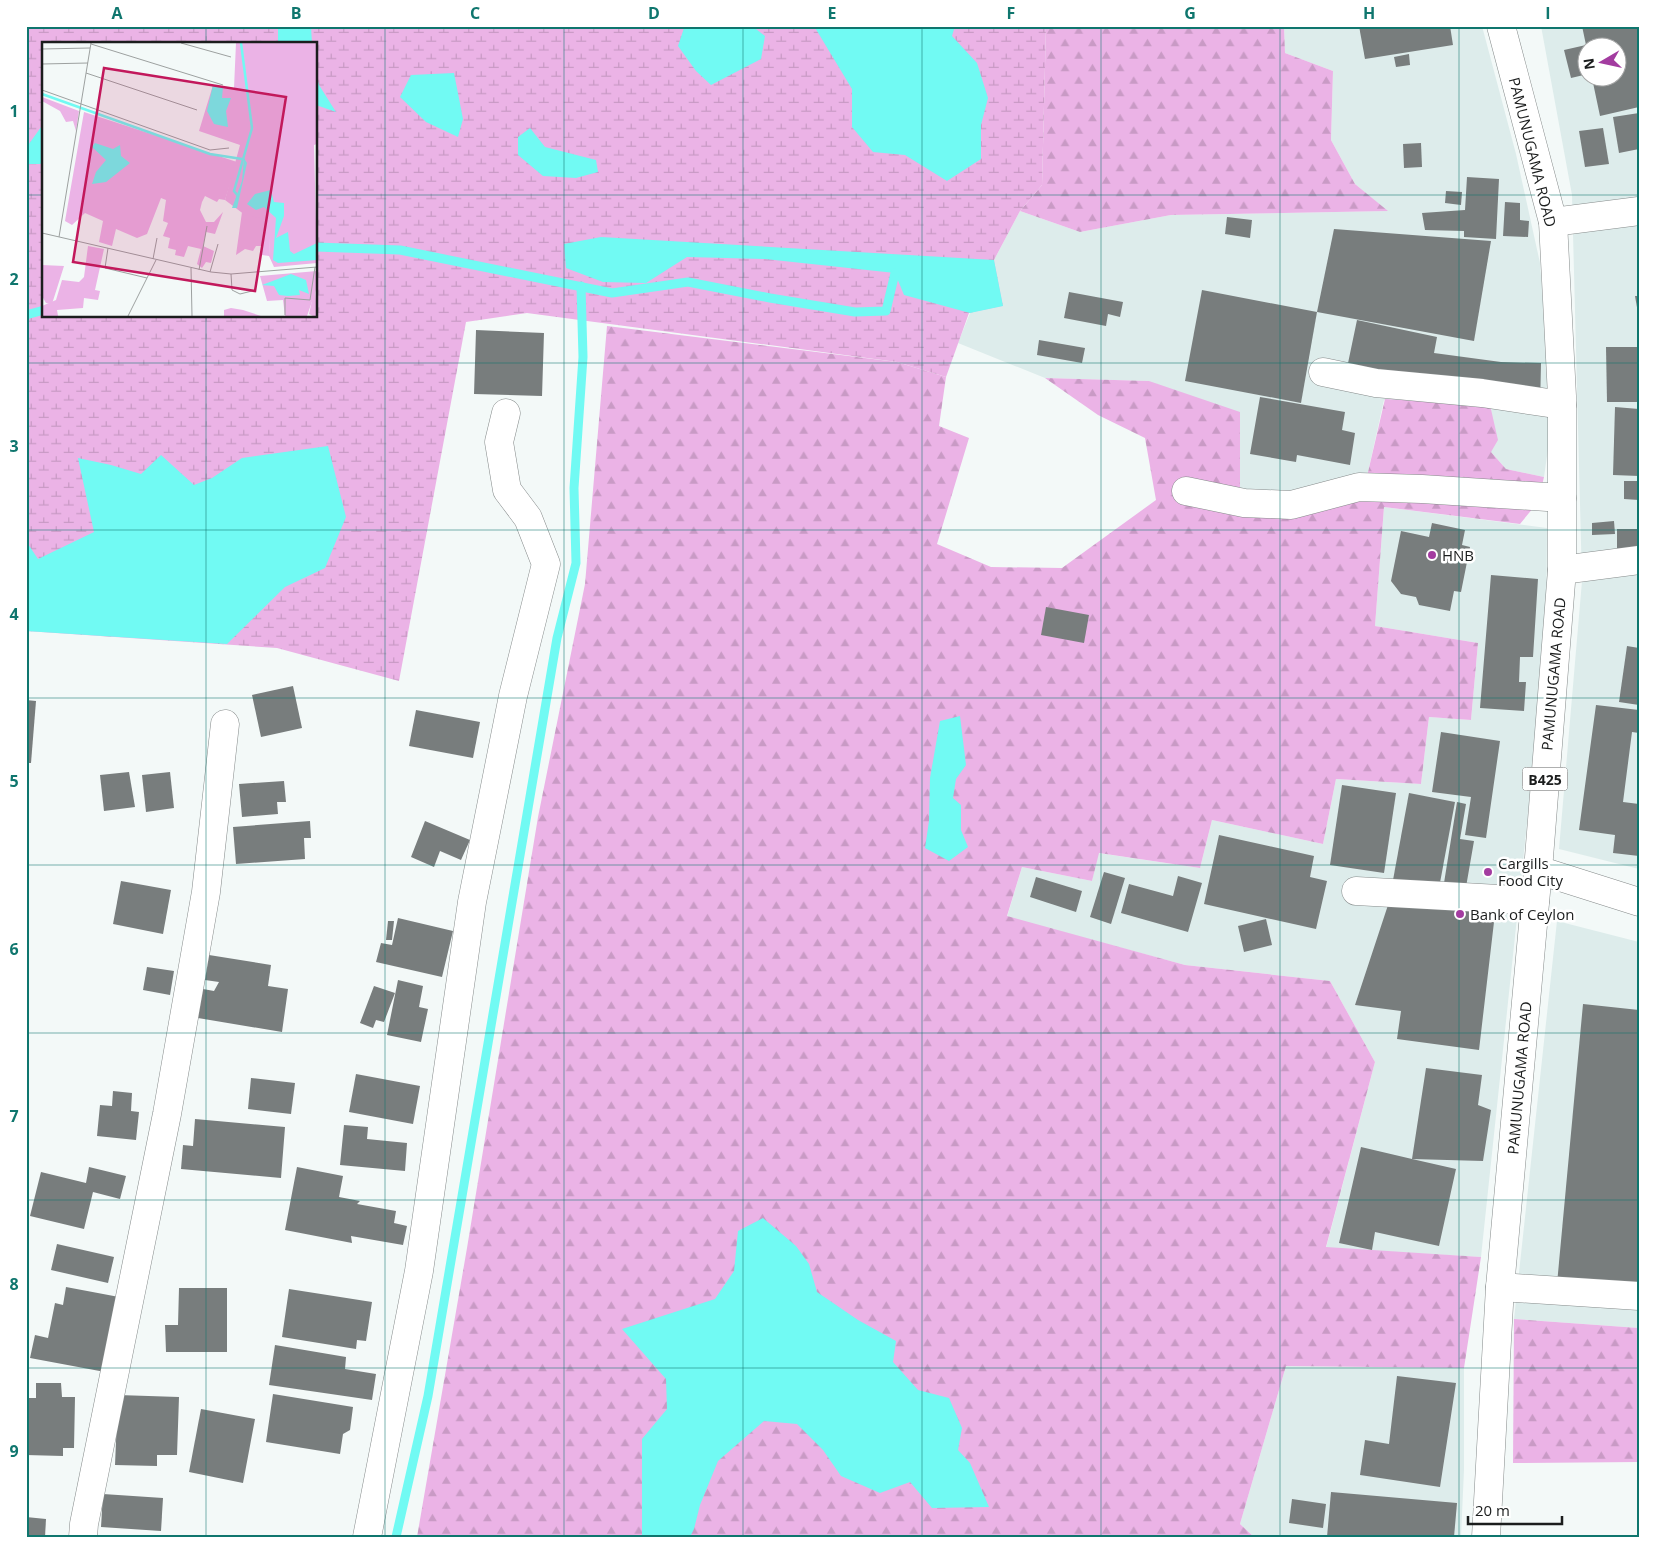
<svg xmlns="http://www.w3.org/2000/svg" width="1665" height="1563" viewBox="0 0 1665 1563" font-family="'Open Sans',sans-serif">
<style>
.built{fill:#ddeceb;fill-rule:evenodd}
.forest{fill:url(#forest-firs)}
.wetland{fill:url(#wetland-marsh);fill-rule:evenodd}
.water{fill:#71faf3}
.lines{fill:none;stroke-linecap:round;stroke-linejoin:round}
.stream{stroke:#71faf3;stroke-width:9}
.building{fill:#787d7d}
.minor-casing{stroke:#868b8b;stroke-width:29}
.major-casing{stroke:#868b8b;stroke-width:29}
.minor{stroke:#fff;stroke-width:28}
.major{stroke:#fff;stroke-width:28}
.grid{fill:none;stroke:#0f766e;stroke-width:1;stroke-opacity:0.55}
.poi-dot{fill:#a33ca0;stroke:#fff;stroke-width:2}
.labels{text-anchor:middle;dominant-baseline:central;stroke-width:5;stroke-linejoin:round;paint-order:stroke}
.shield{fill:#fff;stroke:#5f6161;stroke-width:1}
.shield-label{font-size:14px;font-weight:bold;fill:#1b1d1d}
.street-label{font-size:15px;fill:#1b1d1d;stroke:#fff}
.poi-label{font-size:15px;fill:#1b1d1d;stroke:#fff;text-anchor:start}
.inset-river{fill:none;stroke:#71faf3;stroke-width:2.5}
.inset-road{fill:none;stroke:#9da1a0;stroke-width:1}
.view{fill:#c2185b;fill-opacity:0.15;stroke:#c2185b;stroke-width:2.5}
.inset-edge{fill:none;stroke:#1b1d1d;stroke-width:2.5}
.neatline{fill:none;stroke:#0f766e;stroke-width:2}
.grid-label{font-size:16px;text-anchor:middle;font-weight:bold;fill:#0f766e}
</style>
<defs>
<pattern id="forest-firs" width="22" height="20" patternUnits="userSpaceOnUse" patternTransform="scale(1.25)"><rect width="22" height="20" fill="#ebb3e6"/><path d="M5 1l3.5 6h-7zM16 11l3.5 6h-7z" fill="#c99ac5"/></pattern>
<pattern id="wetland-marsh" width="20" height="14" patternUnits="userSpaceOnUse" patternTransform="scale(1.25)"><rect width="20" height="14" fill="#ebb3e6"/><path d="M1 5h8M5 5V1M11 12h8M15 12V8" fill="none" stroke="#c99ac5"/></pattern>
</defs>
<rect width="100%" height="100%" fill="#f3f9f8"/>
<g class="built">
<polygon points="1284,26 1482,26 1516,154 1540,263 1552,421 1544,477 1506,469 1491,452 1384,400 1362,499 1240,490 1149,381 1045,378 958,343 970,313 1003,306 994,260 1020,211 1080,232 1171,215 1387,211 1355,184 1331,140 1333,71 1285,53"/>
<path d="M1541 26H1639V869L1559 849 1582 581 1572 195ZM1588 48H1618V78H1588Z"/>
<polygon points="1384,507 1547,528 1546,644 1481,1257 1326,1248 1375,1062 1330,981 1185,965 1007,917 1022,867 1092,881 1098,853 1200,868 1212,820 1323,844 1336,779 1421,784 1429,717 1471,720 1478,643 1375,626"/>
<polygon points="1557,921 1639,942 1639,1328 1514,1319"/>
<polygon points="1286,1366 1464,1368 1464,1470 1461,1537 1254,1537 1240,1524"/>
</g>
<g class="forest">
<polygon points="1046,26 1284,26 1285,53 1333,71 1331,140 1355,184 1388,211 1171,215 1080,232 1020,211 1042,185"/>
<polygon points="607,326 897,362 946,377 939,426 969,438 937,544 991,567 1062,568 1156,500 1145,438 1098,415 1045,378 1149,381 1240,412 1240,490 1362,498 1385,399 1490,405 1498,440 1491,452 1506,469 1544,477 1538,502 1520,524 1384,507 1375,626 1478,643 1471,720 1429,717 1421,784 1336,779 1323,844 1212,820 1200,868 1099,853 1092,881 1022,867 1007,916 1185,965 1330,981 1375,1062 1326,1247 1481,1257 1464,1368 1286,1366 1240,1524 1254,1537 417,1537 467,1248 538,817 585,584"/>
<polygon points="1514,1319 1639,1328 1639,1462 1513,1463"/>
</g>
<path class="wetland" d="M26 26H1046L1042 185 1020 211 994 260 1003 306 969 313 946 377 897 362 527 313 466 322 399 681 277 648 26 631ZM44 44H316V316H44Z"/>
<g class="water">
<polygon points="311,26 312,44 278,44 278,27"/>
<polygon points="687,26 752,26 765,36 761,59 711,85 696,71 678,46 684,28"/>
<polygon points="814,26 955,26 952,36 977,63 988,98 981,125 981,159 947,181 905,155 873,152 852,127 852,89"/>
<polygon points="454,73 463,119 458,137 426,122 400,97 411,75"/>
<polygon points="316,74 319,85 336,112 316,105"/>
<polygon points="44,123 44,162 40,164 26,164 26,148"/>
<polygon points="530,128 545,147 596,160 598,172 576,178 543,176 518,155 518,137"/>
<polygon points="601,237 994,260 1003,306 970,313 904,295 895,273 765,259 687,257 646,283 603,282 566,268 564,244"/>
<polygon points="328,446 346,517 325,568 285,587 227,644 26,631 26,541 38,559 94,532 78,458 111,465 141,474 161,455 194,485 212,478 242,458"/>
<polygon points="960,716 966,765 956,779 953,798 961,805 961,830 968,847 949,861 925,848 929,821 930,778 940,721"/>
<polygon points="763,1218 796,1246 809,1264 817,1292 858,1320 896,1341 893,1362 918,1390 949,1398 962,1428 958,1450 970,1463 989,1507 932,1508 910,1482 880,1493 841,1476 823,1450 797,1424 764,1421 718,1461 700,1505 694,1529 690,1537 642,1537 642,1439 667,1409 666,1379 622,1329 715,1299 734,1271 738,1231"/>
</g>
<g class="lines">
<g class="stream">
<polyline points="316,247 400,250 612,293 688,282 770,298 855,312 886,311 895,273"/>
<polyline points="26,315 44,310"/>
<polyline points="396,1537 428,1396 557,638 576,563 574,488 583,357 581,286"/>
</g>
</g>
<g class="building">
<polygon points="1359,26 1450,26 1453,45 1365,59"/>
<polygon points="1582,26 1639,26 1639,107 1600,116 1592,78 1618,78 1618,48 1588,48 1588,74 1571,78 1564,50 1586,45"/>
<polygon points="1409,54 1410,65 1396,67 1394,57"/>
<polygon points="1639,113 1639,149 1619,153 1613,117"/>
<polygon points="1603,128 1609,164 1585,167 1579,131"/>
<polygon points="1421,143 1422,167 1404,168 1403,144"/>
<polygon points="1467,177 1499,179 1496,239 1464,237 1464,231 1425,230 1422,213 1465,210"/>
<polygon points="1446,191 1462,192 1461,205 1445,203"/>
<polygon points="1505,202 1520,203 1520,220 1529,221 1528,237 1503,236"/>
<polygon points="1227,217 1252,220 1250,238 1225,234"/>
<polygon points="1334,229 1491,241 1474,341 1317,312"/>
<polygon points="1202,290 1317,312 1301,403 1185,381"/>
<polygon points="1069,292 1123,302 1120,317 1108,314 1106,326 1064,318"/>
<polygon points="1635,296 1639,296 1639,313 1638,313"/>
<polygon points="1357,320 1437,337 1434,353 1501,362 1541,363 1540,410 1347,368"/>
<polygon points="476,330 544,333 542,396 474,394"/>
<polygon points="1039,340 1085,348 1082,363 1037,355"/>
<polygon points="1606,347 1639,347 1639,402 1607,402"/>
<polygon points="1260,397 1345,412 1342,430 1355,433 1350,465 1297,455 1296,462 1250,454"/>
<polygon points="1615,407 1639,409 1639,476 1613,475"/>
<polygon points="1624,481 1639,481 1639,500 1624,499"/>
<polygon points="1614,521 1615,534 1592,535 1592,523"/>
<polygon points="1432,523 1465,530 1462,545 1470,547 1461,592 1454,591 1450,611 1419,605 1416,597 1401,594 1391,581 1401,531 1429,537"/>
<rect x="1617" y="529" width="22" height="20"/>
<polygon points="1491,575 1538,579 1533,657 1520,657 1519,682 1526,682 1524,711 1480,708"/>
<polygon points="1046,607 1089,615 1084,643 1041,635"/>
<polygon points="1627,646 1639,648 1639,705 1619,702"/>
<polygon points="293,686 302,728 261,737 252,695"/>
<polygon points="26,700 36,701 31,763 26,763"/>
<polygon points="1596,705 1639,710 1639,733 1632,732 1623,802 1639,804 1639,856 1613,853 1615,835 1579,830"/>
<polygon points="416,710 480,722 473,758 409,746"/>
<polygon points="1441,732 1500,741 1486,838 1465,835 1471,797 1432,792"/>
<polygon points="129,772 135,807 104,811 100,775"/>
<polygon points="170,772 174,808 146,812 142,775"/>
<polygon points="284,781 286,802 277,802 278,814 242,817 239,784"/>
<polygon points="1342,785 1396,793 1384,873 1330,865"/>
<polygon points="1409,793 1455,802 1439,888 1393,880"/>
<polygon points="1457,802 1466,804 1460,839 1474,841 1466,887 1444,883"/>
<polygon points="310,821 311,838 304,838 305,859 236,864 233,827"/>
<polygon points="425,821 470,840 461,860 440,851 434,867 411,857"/>
<polygon points="1219,835 1314,856 1310,877 1327,881 1316,929 1204,904"/>
<polygon points="1104,872 1125,878 1111,924 1090,917"/>
<polygon points="1178,876 1202,883 1188,932 1121,913 1129,884 1173,896"/>
<polygon points="1036,877 1082,891 1076,912 1030,897"/>
<polygon points="121,881 171,890 163,934 113,924"/>
<polygon points="1390,899 1496,905 1479,1050 1397,1039 1401,1011 1355,1005"/>
<polygon points="398,918 453,931 442,977 376,962 381,943 392,945"/>
<polygon points="1266,919 1272,945 1244,952 1238,926"/>
<polygon points="388,921 394,921 392,940 386,940"/>
<polygon points="209,955 271,965 268,986 288,989 282,1032 198,1018 203,989 214,991 219,982 205,980"/>
<polygon points="147,967 174,971 170,995 143,990"/>
<polygon points="398,980 423,986 419,1007 428,1009 421,1042 387,1035"/>
<polygon points="374,986 395,993 384,1022 376,1020 373,1028 360,1023"/>
<polygon points="1583,1004 1639,1010 1639,1286 1557,1284"/>
<polygon points="1426,1068 1482,1075 1478,1105 1491,1110 1483,1161 1412,1159 1456,1169 1439,1246 1375,1232 1372,1250 1339,1243 1361,1147 1412,1159"/>
<polygon points="356,1074 420,1086 413,1124 349,1112"/>
<polygon points="251,1078 295,1083 291,1114 248,1109"/>
<polygon points="113,1091 132,1093 131,1111 139,1112 136,1140 97,1136 100,1105 112,1106"/>
<polygon points="195,1119 285,1127 281,1178 181,1169 183,1145 193,1146"/>
<polygon points="344,1125 368,1127 367,1139 407,1143 405,1171 340,1165"/>
<polygon points="89,1167 126,1176 120,1199 93,1192 84,1229 30,1216 41,1172 86,1183"/>
<polygon points="297,1167 343,1176 339,1197 360,1201 357,1204 396,1211 394,1223 407,1226 403,1245 351,1236 352,1243 285,1230"/>
<polygon points="57,1244 114,1257 108,1283 51,1270"/>
<polygon points="66,1287 119,1297 105,1372 30,1358 35,1335 48,1338 55,1303 63,1305"/>
<polygon points="179,1288 227,1288 227,1352 166,1352 165,1325 178,1325"/>
<polygon points="289,1289 372,1302 366,1341 357,1340 356,1349 282,1337"/>
<polygon points="275,1345 346,1357 345,1369 376,1374 372,1400 269,1385"/>
<polygon points="1397,1376 1456,1383 1440,1487 1360,1475 1365,1440 1389,1444"/>
<polygon points="36,1383 61,1383 62,1397 75,1397 74,1448 63,1448 63,1456 26,1455 26,1398 36,1398"/>
<polygon points="273,1394 353,1407 350,1430 343,1434 340,1454 266,1442"/>
<polygon points="118,1395 179,1397 177,1455 157,1455 157,1466 115,1465"/>
<polygon points="201,1409 255,1419 243,1483 189,1472"/>
<polygon points="1331,1492 1457,1503 1454,1537 1327,1537"/>
<polygon points="103,1494 163,1498 161,1531 101,1527"/>
<polygon points="1292,1499 1326,1504 1323,1528 1289,1523"/>
<polygon points="26,1517 46,1519 45,1537 26,1537"/>
</g>
<g class="lines">
<g class="minor-casing">
<g id="minor">
<polyline points="1553,222 1639,211"/>
<polyline points="1323,372 1376,383 1482,393 1562,405"/>
<polyline points="1186,491 1244,503 1291,505 1359,487 1422,489 1562,498"/>
<polyline points="1562,570 1639,560"/>
<polyline points="1356,891 1535,901"/>
<polyline points="1500,1287 1639,1296"/>
<polyline points="83,1537 84,1524 167,1114 206,892 225,724"/>
<polyline points="367,1537 419,1271 472,902 513,696 546,564 528,518 507,490 499,442 506,413"/>
</g>
</g>
<g class="major-casing">
<g id="major">
<polyline points="1538,870 1639,902"/>
<polyline points="1486,1537 1500,1287 1538,870 1562,570 1562,396 1553,222 1501,26"/>
</g>
</g>
<use href="#minor" class="minor"/>
<use href="#major" class="major"/>
</g>
<path class="grid" d="M206 26V44M385 26V1537M564 26V1537M743 26V1537M922 26V1537M1101 26V1537M1280 26V1537M1459 26V1537M26 195H44M316 195H1639M206 316V1537M26 363H1639M26 530H1639M26 698H1639M26 865H1639M26 1033H1639M26 1200H1639M26 1368H1639"/>
<g class="poi-dot">
<circle cx="1432" cy="555" r="5"/>
<circle cx="1488" cy="872" r="5"/>
<circle cx="1460" cy="914" r="5"/>
</g>
<g class="labels">
<rect class="shield" x="1522.5" y="767.5" width="45" height="23" rx="4"/>
<g class="shield-label">
<text x="1545" y="779">B425</text>
</g>
<g class="street-label">
<text transform="translate(1533 152) rotate(76)">PAMUNUGAMA ROAD</text>
<text transform="translate(1553 674) rotate(-85)">PAMUNUGAMA ROAD</text>
<text transform="translate(1519 1078) rotate(-85)">PAMUNUGAMA ROAD</text>
</g>
<g class="poi-label">
<text x="1442" y="555">HNB</text>
<text x="1498" y="863">Cargills<tspan x="1498" dy="17">Food City</tspan></text>
<text x="1470" y="914">Bank of Ceylon</text>
</g>
</g>
<g transform="translate(42 42)">
<rect width="275" height="275" fill="#f3f9f8"/>
<path d="M0 55 37 69 34 89 31 79 24 80 18 69 0 59ZM0 223 22 224 10 262 4 261 0 254Z" fill="#ebb3e6"/>
<path d="M42 70 195 120 183 158 177 157 175 160 163 154 160 160 158 168 164 180H172L181 170 173 192 164 190 161 204 172 209 169 221 164 220 160 226 155 222 159 207 146 204 142 215 133 213 134 208 126 206 128 196 121 194 126 181 121 179 124 158 119 156 105 192 95 196 74 187 70 204 57 200 61 179 43 171 30 183 23 179ZM200 170 229 178 227 214 220 213 219 204H214L211 209 203 207 194 213ZM46 204 62 207 53 248 58 249 56 258 42 256 41 266 15 268 16 274H1L0 264 14 258 20 238 37 240 42 235ZM273 245 275 274H271L267 272ZM189 266 201 268 219 274H182V268Z" fill="#ebb3e6"/>
<path d="M194 1H275V102L272 103 275 221 232 225 227 214 228 178 203 173 183 158 198 103 157 89 171 43 192 46ZM275 229V245L265 274H243L241 258 225 259 218 234Z" fill="#ebb3e6"/>
<path d="M171 43 181 45 180 56H189L184 69 186 85 172 82 165 69ZM53 101 71 107 78 103 79 114 88 121 64 140 50 142 54 130 64 118 50 105ZM202 116 205 121 195 166H190L200 139ZM229 148 232 160 242 161V174L234 196 246 190 248 209 252 212 275 201V218L236 221 231 218 234 176 222 165 214 168 205 162 213 152ZM249 232 264 238 267 252 257 248 258 253 246 254 237 253 232 244 220 243Z" fill="#71faf3"/>
<path class="inset-river" d="M0 52 168 112 200 117M196 154 192 149 210 86 199 1"/>
<path class="inset-road" d="M139 1 189 15M49 2 181 43M0 7 48 6M0 22 46 21M44 31 155 68M0 48 168 108 187 106M0 191 169 230 189 232 275 225M17 195 49 1M66 206 63 226 105 236M111 217 115 196M149 226 150 274M157 228 165 184M168 230 176 202M189 232 190 248 198 252 210 249M243 273V256L268 258 273 225M86 274 114 218"/>
<path class="view" d="M62 26 244 55 213 249 31 220Z"/>
<rect width="275" height="275" class="inset-edge"/>
</g>
<rect width="1665" height="1563" fill="none" stroke="#ffffff" stroke-width="55"/>
<g transform="translate(1602 62) rotate(261)"><circle r="24" fill="#ffffff" stroke="#a4a5a5"/>
<path d="M0-4L9 19L0 12L-9 19Z" fill="#a33ca0"/>
<text y="-8" font-size="14" font-weight="bold" text-anchor="middle" fill="#1b1d1d">N</text>
</g>
<path d="M1468 1516v8h94v-8" fill="none" stroke="#1b1d1d" stroke-width="2.5"/>
<text x="1475" y="1516" font-size="15" fill="#1b1d1d" stroke="#ffffff" stroke-width="4" paint-order="stroke">20 m</text>
<rect x="28" y="28" width="1610" height="1508" class="neatline"/>
<g class="grid-label">
<text x="117" y="19">A</text>
<text x="296" y="19">B</text>
<text x="475" y="19">C</text>
<text x="654" y="19">D</text>
<text x="832" y="19">E</text>
<text x="1011" y="19">F</text>
<text x="1190" y="19">G</text>
<text x="1369" y="19">H</text>
<text x="1548" y="19">I</text>
<text x="14" y="117">1</text>
<text x="14" y="285">2</text>
<text x="14" y="452">3</text>
<text x="14" y="620">4</text>
<text x="14" y="787">5</text>
<text x="14" y="955">6</text>
<text x="14" y="1122">7</text>
<text x="14" y="1290">8</text>
<text x="14" y="1457">9</text>
</g>
</svg>
